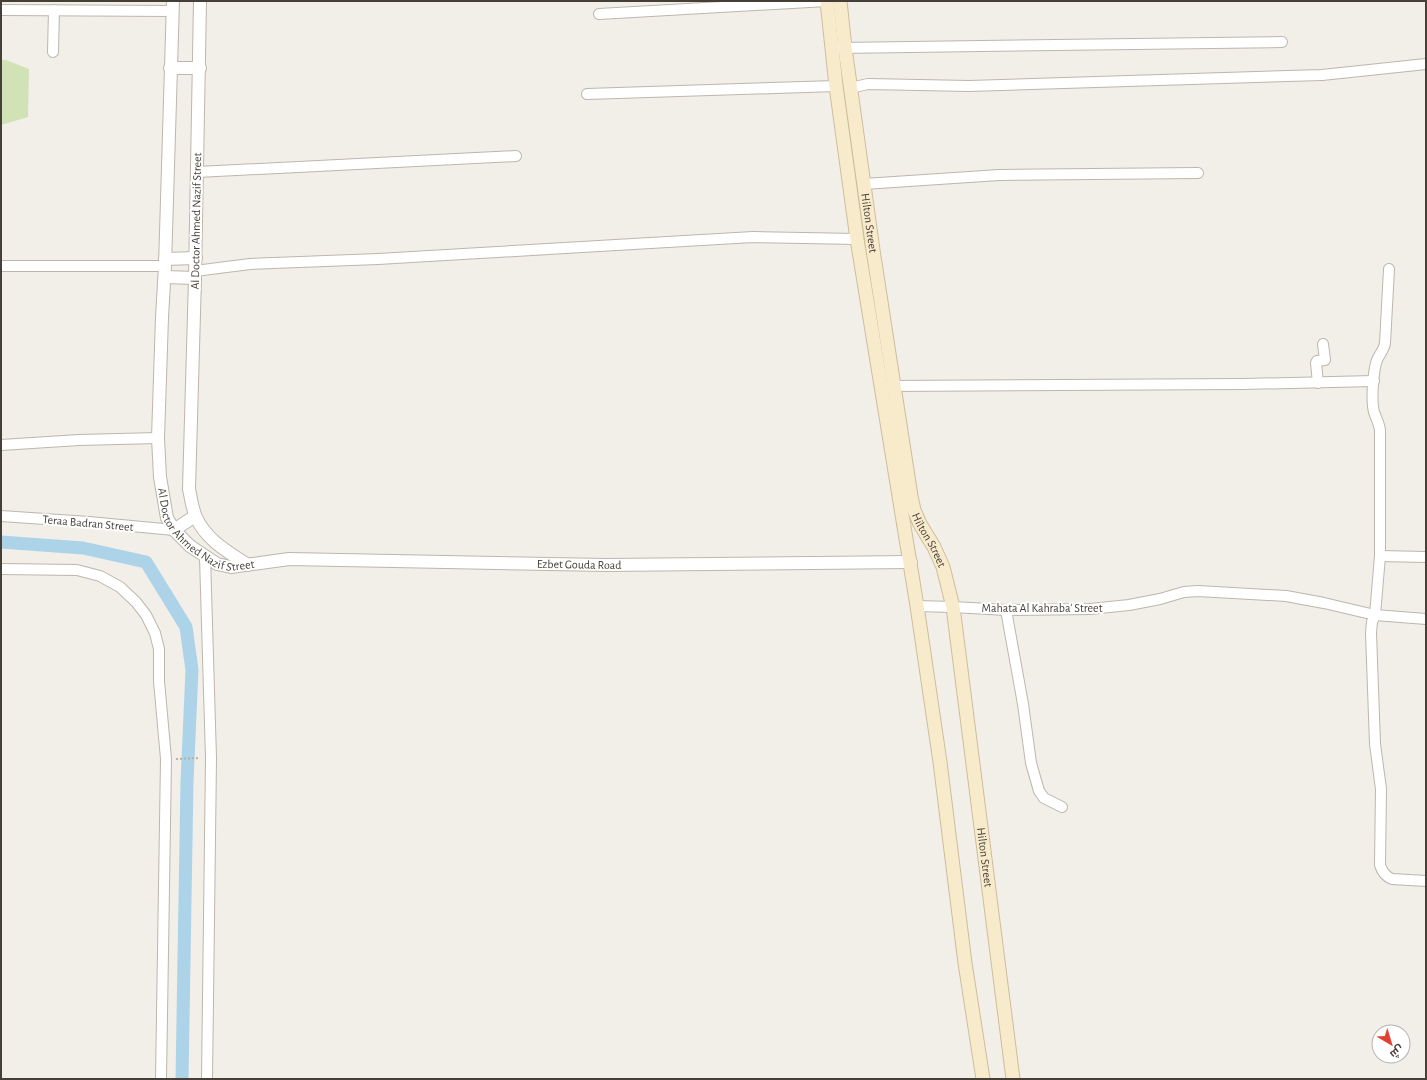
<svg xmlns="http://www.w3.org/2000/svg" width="1427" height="1080" viewBox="0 0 1427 1080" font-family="'Alegreya Sans',Cairo,sans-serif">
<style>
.green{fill:#d1e2b6}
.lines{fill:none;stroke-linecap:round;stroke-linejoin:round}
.canal{stroke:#acd3e8;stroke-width:13}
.minor-casing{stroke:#bdb6ac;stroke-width:12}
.tertiary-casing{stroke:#bdb6ac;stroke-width:14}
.secondary-casing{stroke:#cdbd9d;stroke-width:15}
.path{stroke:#bdb09f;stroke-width:2;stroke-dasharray:2 2;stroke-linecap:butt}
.minor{stroke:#fff;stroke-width:10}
.tertiary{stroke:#fff;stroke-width:12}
.secondary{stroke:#f8ebcc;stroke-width:13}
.labels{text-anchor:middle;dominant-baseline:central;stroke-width:4;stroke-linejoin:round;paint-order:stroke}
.street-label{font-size:12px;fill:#453f38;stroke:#fff}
</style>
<rect width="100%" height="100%" fill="#f2efe9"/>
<polygon class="green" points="1,60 6,60 29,69 28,117 1,125"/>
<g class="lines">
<polyline class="canal" points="1,542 83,548 146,562 186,627 192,670 187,782 182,1079"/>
<g class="minor-casing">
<g id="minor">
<polyline points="1,10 173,11"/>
<polyline points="599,14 827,1"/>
<polyline points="838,48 1282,42"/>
<polyline points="53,52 54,10"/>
<polyline points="850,88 868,84 969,86 1322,75 1426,64"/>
<polyline points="587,94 836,86"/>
<polyline points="197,172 516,156"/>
<polyline points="864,184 999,175 1198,173"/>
<polyline points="1,266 165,266"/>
<path d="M1389 269 1385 343C1384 351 1378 355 1376 363 1373 375 1371 400 1374 412 1376 418 1379 423 1380 430V556L1375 615 1372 622 1371 633 1375 744 1381 789 1380 865C1382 872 1385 876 1392 879L1426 881"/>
<polyline points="195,271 250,264 378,259 753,237 857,239"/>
<polyline points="1318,383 1316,363 1317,361 1325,360 1323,344"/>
<polyline points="887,386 1243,384 1374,381"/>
<polyline points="1,445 79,440 158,438"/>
<polyline points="1,516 89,522 174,530"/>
<polyline points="1380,556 1426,557"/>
<polyline points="205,557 211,758 207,1079"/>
<polyline points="1,569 77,570 100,576 120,587 136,602 146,615 155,633 159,649 159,681 166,759 161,1079"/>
<polyline points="917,606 953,607 1006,610 1090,609 1129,605 1160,599 1184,592 1198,591 1286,596 1324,603 1375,615 1426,619"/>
<polyline points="1006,610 1023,704 1031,763 1039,791 1044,798 1062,807"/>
</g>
</g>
<g class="tertiary-casing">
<g id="tertiary">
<path id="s1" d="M173 1 165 266 162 317 158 438 160 477 167 518 174 530 190 546 217 564 231 567 289 559 606 565 911 562"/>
<path d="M200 1 195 278 189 489C191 498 192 508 196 517 206 540 228 552 248 565"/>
<polyline points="170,68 200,68"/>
<polyline points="165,259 196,258"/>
<polyline points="165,277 195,278"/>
<polyline points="174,530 195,516"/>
</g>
</g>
<g class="secondary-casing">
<g id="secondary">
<polyline points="827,1 836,86 857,239 917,606 940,762 965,963 983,1079"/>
<path id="s2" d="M840 1 845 48 873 250 911 496 914 510 920 524 934 547 943 567 953 607 1013 1079"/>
</g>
</g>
<polyline class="path" points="176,759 200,758"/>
<use href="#minor" class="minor"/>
<use href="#tertiary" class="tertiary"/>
<use href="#secondary" class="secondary"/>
</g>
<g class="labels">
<g class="street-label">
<text transform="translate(196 221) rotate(-89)">Al Doctor Ahmed Nazif Street</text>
<text stroke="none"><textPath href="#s2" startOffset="224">Hilton Street</textPath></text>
<text stroke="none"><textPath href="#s1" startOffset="556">Al Doctor Ahmed Nazif Street</textPath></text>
<text transform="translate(88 523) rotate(5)">Teraa Badran Street</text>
<text stroke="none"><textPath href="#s2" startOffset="548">Hilton Street</textPath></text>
<text stroke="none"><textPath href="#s1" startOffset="950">Ezbet Gouda Road</textPath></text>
<text x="1042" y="608">Mahata Al Kahraba' Street</text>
<text stroke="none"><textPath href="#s2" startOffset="872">Hilton Street</textPath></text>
</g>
</g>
<rect width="1427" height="1080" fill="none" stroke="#453f38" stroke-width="4"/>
<g transform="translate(1391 1044) rotate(142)"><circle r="19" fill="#ffffff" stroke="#b5b2af"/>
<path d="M0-3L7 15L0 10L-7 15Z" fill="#e14031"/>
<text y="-6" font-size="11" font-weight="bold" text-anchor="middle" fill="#453f38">ش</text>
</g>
</svg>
